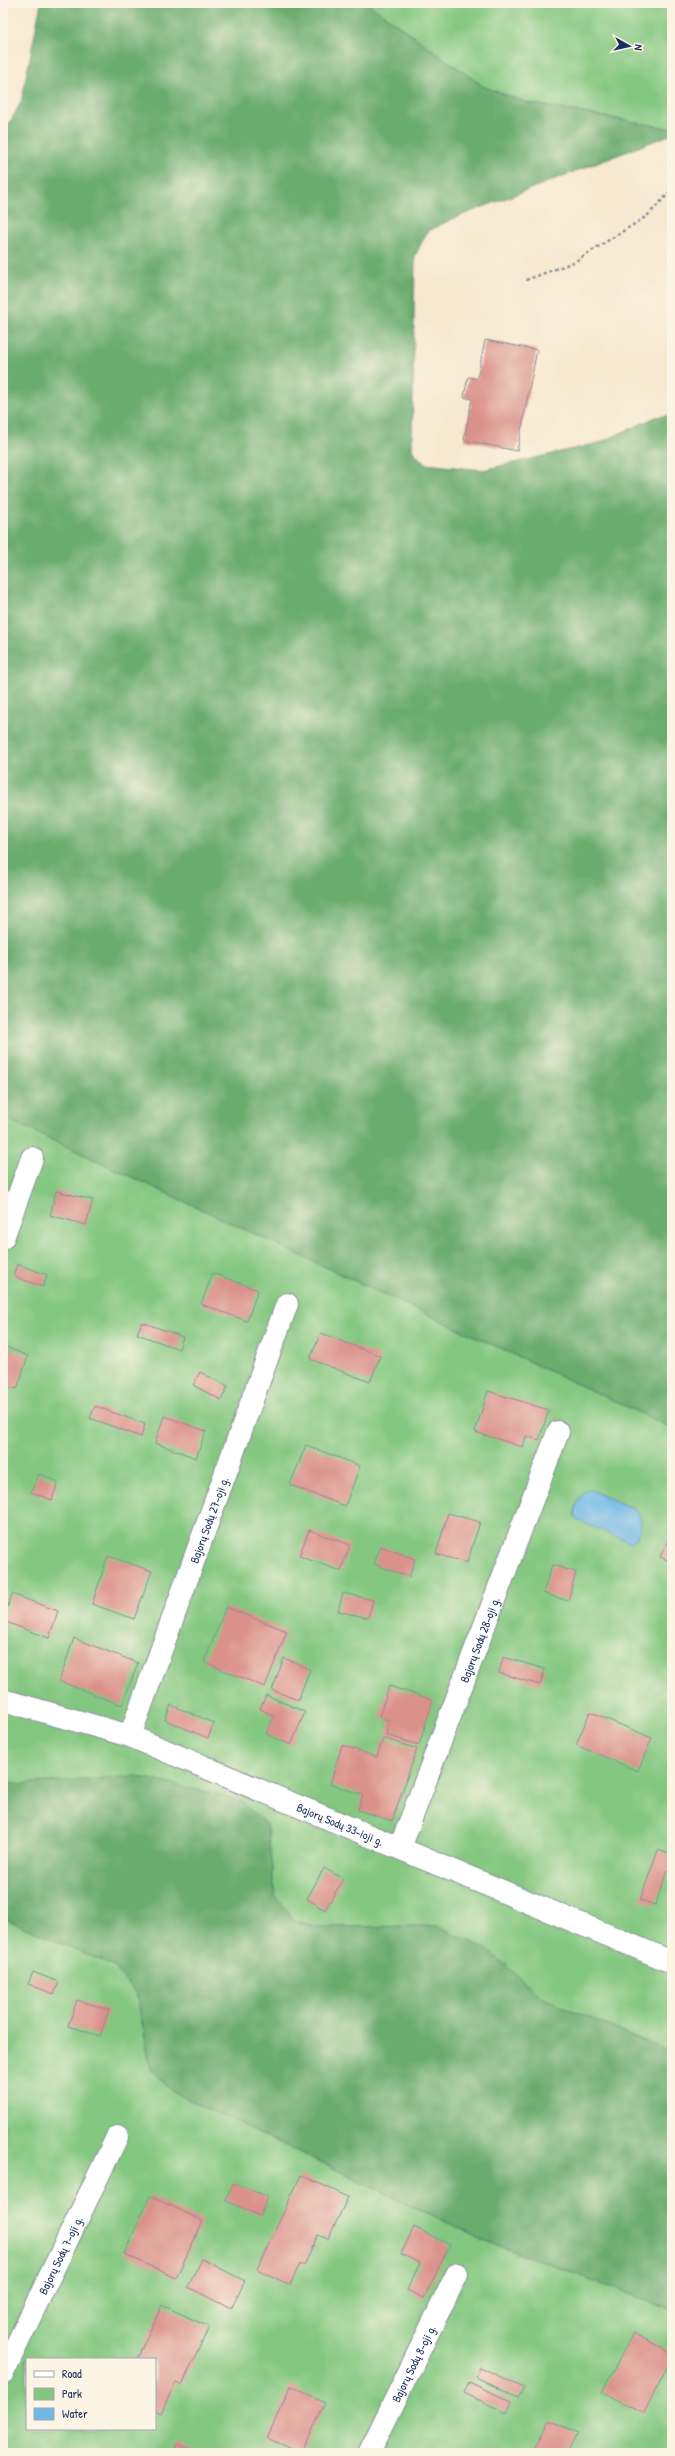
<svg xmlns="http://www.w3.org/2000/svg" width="675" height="2456" viewBox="0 0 675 2456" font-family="'Patrick Hand',sans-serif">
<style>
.green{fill:#83c780;stroke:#4f7b6f;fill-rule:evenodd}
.forest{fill:#6aac6e;stroke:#426e66}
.water{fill:#6eb7e6;stroke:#4473a2}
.building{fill:#da9189}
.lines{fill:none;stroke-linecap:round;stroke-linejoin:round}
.minor-casing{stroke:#898c97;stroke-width:24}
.path{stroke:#898c97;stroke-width:2.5;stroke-dasharray:3 3;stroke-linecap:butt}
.minor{stroke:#fff;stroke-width:22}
.labels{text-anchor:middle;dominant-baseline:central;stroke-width:3;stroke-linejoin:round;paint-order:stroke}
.street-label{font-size:12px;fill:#1b2f5e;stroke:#fcf5e5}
</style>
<rect width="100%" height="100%" fill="#fcf5e5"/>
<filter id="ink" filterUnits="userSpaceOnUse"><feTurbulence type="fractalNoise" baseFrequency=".025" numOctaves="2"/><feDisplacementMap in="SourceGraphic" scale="8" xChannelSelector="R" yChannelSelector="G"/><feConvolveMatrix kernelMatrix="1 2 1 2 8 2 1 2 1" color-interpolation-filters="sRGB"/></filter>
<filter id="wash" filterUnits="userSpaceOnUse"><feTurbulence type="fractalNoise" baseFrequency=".012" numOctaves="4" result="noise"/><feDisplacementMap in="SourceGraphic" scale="16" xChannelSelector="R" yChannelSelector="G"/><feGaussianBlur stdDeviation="0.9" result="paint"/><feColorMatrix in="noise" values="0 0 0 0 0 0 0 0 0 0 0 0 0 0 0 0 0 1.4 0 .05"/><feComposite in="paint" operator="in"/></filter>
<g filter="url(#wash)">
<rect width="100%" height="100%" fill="#f7e8d0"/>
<g class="green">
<polygon points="367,3 672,3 672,129 528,103 484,87"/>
<polygon points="3,1117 672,1428 672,2053 543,1998 487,1949 438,1926 317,1927 293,1920 275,1895 267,1825 3,1782"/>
<path d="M3 1918 114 1966 137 1996 151 2069 173 2092 484 2240 672 2310V2453H3ZM27 2359H155V2429H27Z"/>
</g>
<g class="forest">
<polygon points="41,3 367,3 484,87 528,103 672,129 672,134 452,219 427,232 415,256 412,450 425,464 483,470 599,443 656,417 672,415 672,1428 3,1117 3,135 21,102"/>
<polygon points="135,1776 238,1799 267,1825 275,1895 293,1920 317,1927 438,1926 487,1949 543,1998 672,2053 672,2310 484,2240 173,2092 151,2069 137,1996 114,1966 3,1918 3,1782 18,1784"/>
</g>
<path class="water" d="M589 1489 636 1510C645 1522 641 1533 632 1543L577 1520 574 1514C577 1505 580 1492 589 1489Z"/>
<g id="blocks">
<g class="building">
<polygon points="485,340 537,350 517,451 464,440 472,399 464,397 468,377 477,379"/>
<polygon points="56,1191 93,1200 86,1225 50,1215"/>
<polygon points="17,1264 47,1275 43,1287 13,1276"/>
<polygon points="213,1273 258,1290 247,1321 201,1304"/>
<polygon points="142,1322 183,1337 179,1349 137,1334"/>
<polygon points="321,1333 380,1356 370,1382 310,1359"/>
<polygon points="3,1346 28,1356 17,1389 3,1385"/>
<polygon points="200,1372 228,1386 221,1400 193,1385"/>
<polygon points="488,1391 549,1410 539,1440 526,1436 523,1447 475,1432"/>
<polygon points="95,1406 145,1424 141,1437 90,1418"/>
<polygon points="164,1416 206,1431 196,1458 155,1443"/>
<polygon points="306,1445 360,1466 345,1506 290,1485"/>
<polygon points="39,1474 58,1482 52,1500 31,1492"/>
<polygon points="448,1513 480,1522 467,1563 436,1554"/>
<polygon points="309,1530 350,1545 341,1571 299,1556"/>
<polygon points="672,1532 672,1562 660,1557"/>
<polygon points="381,1546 415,1559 409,1577 374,1564"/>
<polygon points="108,1556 152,1571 134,1619 92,1604"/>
<polygon points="552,1565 576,1572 568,1601 543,1593"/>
<polygon points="343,1593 373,1600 368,1618 338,1611"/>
<polygon points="12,1594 58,1611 49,1638 3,1621"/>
<polygon points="226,1607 287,1631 265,1687 204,1662"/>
<polygon points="74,1638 138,1663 122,1705 59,1681"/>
<polygon points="503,1657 545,1669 540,1685 499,1673"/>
<polygon points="284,1658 310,1669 298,1700 272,1690"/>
<polygon points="389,1686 433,1700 419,1745 386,1735 390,1721 379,1717"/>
<polygon points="266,1695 305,1712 291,1745 266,1734 274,1716 260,1709"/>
<polygon points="171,1705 214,1723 208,1738 165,1720"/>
<polygon points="590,1712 652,1738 638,1771 576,1745"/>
<polygon points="383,1738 417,1749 392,1821 358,1810 363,1795 330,1784 342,1745 377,1757"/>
<polygon points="658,1850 672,1855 672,1871 668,1870 655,1905 640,1900"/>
<polygon points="324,1868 343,1879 325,1910 307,1899"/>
<polygon points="33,1972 59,1982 54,1994 28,1984"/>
<polygon points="77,2000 109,2010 100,2036 68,2026"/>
<polygon points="301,2175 348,2197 328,2239 318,2235 304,2266 300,2264 290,2285 257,2269"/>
<polygon points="233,2183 268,2197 260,2216 226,2201"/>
<polygon points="150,2196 203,2221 176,2278 124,2254"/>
<polygon points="414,2227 450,2245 424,2298 407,2290 420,2263 401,2254"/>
<polygon points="202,2259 245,2281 231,2309 188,2287"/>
<polygon points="162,2305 209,2327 182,2385 176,2382 161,2413 155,2410 155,2359 137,2359"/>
<polygon points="633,2333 672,2353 672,2358 644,2413 602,2392"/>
<polygon points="480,2367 524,2388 518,2398 476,2377"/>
<polygon points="469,2382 512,2402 507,2413 464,2393"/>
<polygon points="291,2386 325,2403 301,2453 267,2438"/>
<polygon points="550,2420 577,2433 567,2453 534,2451"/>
<polygon points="177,2444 198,2453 173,2453"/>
</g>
</g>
</g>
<g filter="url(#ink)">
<use href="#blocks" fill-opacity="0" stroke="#898c97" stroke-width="1"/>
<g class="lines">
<g class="minor-casing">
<g id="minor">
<polyline points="3,1238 32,1158"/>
<path id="s1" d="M3 1700 130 1736 672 1962"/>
<path id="s2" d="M130 1736 287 1304"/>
<path id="s3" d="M400 1848 558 1432"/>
<path id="s4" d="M3 2373 117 2137"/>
<path id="s5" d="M369 2453 457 2274"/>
</g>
</g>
<polyline class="path" points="526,280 574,262 647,216 672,190"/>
<use href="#minor" class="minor"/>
</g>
</g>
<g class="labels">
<g class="street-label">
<text stroke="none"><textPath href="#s2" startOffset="230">Bajorų Sodų 27-oji g.</textPath></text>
<text stroke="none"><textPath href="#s3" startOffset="223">Bajorų Sodų 28-oji g.</textPath></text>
<text stroke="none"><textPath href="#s1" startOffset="360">Bajorų Sodų 33-ioji g.</textPath></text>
<text stroke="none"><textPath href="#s4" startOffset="131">Bajorų Sodų 7-oji g.</textPath></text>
<text stroke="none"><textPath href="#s5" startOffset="100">Bajorų Sodų 8-oji g.</textPath></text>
</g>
</g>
<rect width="675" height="2456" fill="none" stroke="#fcf5e5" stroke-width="16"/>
<rect x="26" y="2358" width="130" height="72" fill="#fcf5e5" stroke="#a2a6af"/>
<rect x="34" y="2371" width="20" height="6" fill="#ffffff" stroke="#a2a6af"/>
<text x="62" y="2378" font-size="12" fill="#1b2f5e">Road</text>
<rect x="34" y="2388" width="20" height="12" fill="#83c780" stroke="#a2a6af"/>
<text x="62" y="2398" font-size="12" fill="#1b2f5e">Park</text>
<rect x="34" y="2408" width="20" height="12" fill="#6eb7e6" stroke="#a2a6af"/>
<text x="62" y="2418" font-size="12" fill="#1b2f5e">Water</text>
<g transform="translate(629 46) rotate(98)" stroke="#fcf5e5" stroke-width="3" paint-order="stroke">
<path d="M0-3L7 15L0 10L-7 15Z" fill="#1b2f5e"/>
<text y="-6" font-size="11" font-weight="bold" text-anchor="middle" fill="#1b2f5e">N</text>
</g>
</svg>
